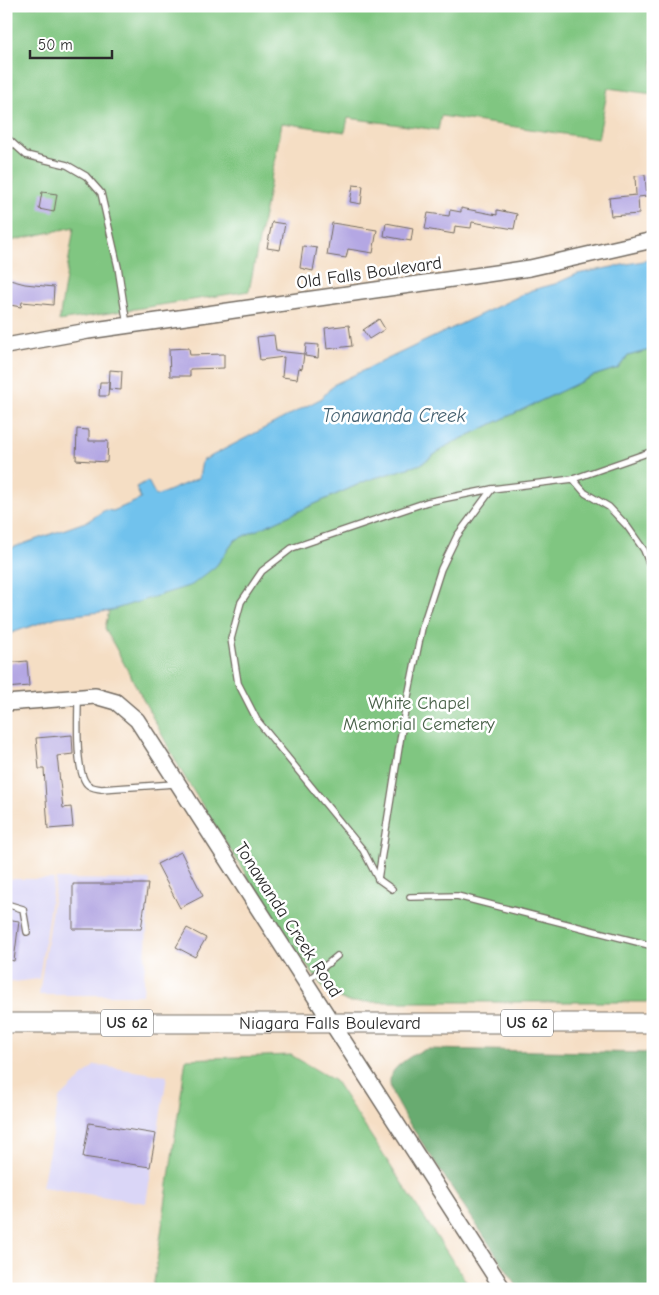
<svg xmlns="http://www.w3.org/2000/svg" width="659" height="1295" viewBox="0 0 659 1295" font-family="'Comic Neue',sans-serif">
<style>
.built{fill:#dad6f7}
.green{fill:#80c681;stroke:#567856}
.forest{fill:#68ab6f;stroke:#4a6b4d}
.water{fill:#71c2ed;stroke:#4e768c}
.building{fill:#b4a7e3}
.lines{fill:none;stroke-linecap:round;stroke-linejoin:round}
.service-casing{stroke:#726a61;stroke-width:8}
.tertiary-casing{stroke:#726a61;stroke-width:18}
.primary-casing{stroke:#726a61;stroke-width:21}
.service{stroke:#fff;stroke-width:5.5}
.tertiary{stroke:#fff;stroke-width:15}
.primary{stroke:#fff;stroke-width:19}
.labels{text-anchor:middle;dominant-baseline:central;stroke-width:5;stroke-linejoin:round;paint-order:stroke}
.shield{fill:#fff;stroke:#6b6b6b;stroke-width:1}
.shield-label{font-size:16px;font-weight:bold;fill:#2b2b2b}
.street-label{font-size:18px;fill:#2b2b2b;stroke:#fff}
.park-label{font-size:18px;fill:#496149;stroke:#fff}
.water-label{font-size:19px;font-style:italic;fill:#44606f;stroke:#fff}
</style>
<rect width="100%" height="100%" fill="#fff"/>
<filter id="ink" filterUnits="userSpaceOnUse"><feTurbulence type="fractalNoise" baseFrequency=".02" numOctaves="2"/><feDisplacementMap in="SourceGraphic" scale="10" xChannelSelector="R" yChannelSelector="G"/><feConvolveMatrix kernelMatrix="1 2 1 2 8 2 1 2 1" color-interpolation-filters="sRGB"/></filter>
<filter id="wash" filterUnits="userSpaceOnUse"><feTurbulence type="fractalNoise" baseFrequency=".0096" numOctaves="4" result="noise"/><feDisplacementMap in="SourceGraphic" scale="20" xChannelSelector="R" yChannelSelector="G"/><feGaussianBlur stdDeviation="1.12" result="paint"/><feColorMatrix in="noise" values="0 0 0 0 0 0 0 0 0 0 0 0 0 0 0 0 0 1.4 0 .05"/><feComposite in="paint" operator="in"/></filter>
<g filter="url(#wash)">
<rect width="100%" height="100%" fill="#f5dec4"/>
<g class="built">
<polygon points="6,879 54,879 39,979 6,983"/>
<polygon points="56,879 150,880 143,995 39,995"/>
<polygon points="95,1065 167,1076 146,1203 42,1187 59,1099"/>
</g>
<g class="green">
<polygon points="6,6 653,6 653,94 608,88 598,139 441,116 438,130 348,118 345,132 282,123 249,291 59,321 74,227 6,242 6,221 14,176 6,175"/>
<polygon points="653,349 653,1002 349,1002 327,993 284,935 184,776 105,628 109,611 138,601 216,566 235,540 368,480 421,464 448,445 593,376 618,368 628,356"/>
<polygon points="291,1055 335,1081 471,1289 153,1289 186,1059"/>
</g>
<path class="forest" d="M427 1049 653 1053V1289H519L403 1114C394 1097 381 1080 399 1065 409 1057 415 1053 427 1049Z"/>
<polygon class="water" points="653,259 653,349 628,356 618,368 593,376 448,445 421,464 368,480 235,540 216,566 192,585 109,611 57,617 6,635 6,550 88,521 105,510 113,511 141,499 136,487 148,481 156,496 199,478 202,461 322,398 333,385 532,290 555,284 577,274"/>
<g id="blocks">
<g class="building">
<polygon points="645,175 647,196 638,197 639,214 611,216 609,198 636,195 635,176"/>
<polygon points="353,185 363,186 361,204 350,202"/>
<polygon points="42,192 57,194 54,212 39,209"/>
<polygon points="461,208 497,215 497,210 517,214 514,229 472,222 471,228 455,226 454,234 425,229 428,213 449,216 450,210 461,212"/>
<polygon points="272,222 285,224 280,250 267,248"/>
<polygon points="332,223 377,230 373,253 348,249 346,258 327,255"/>
<polygon points="386,223 413,228 411,241 384,236"/>
<polygon points="303,246 317,248 313,271 300,268"/>
<polygon points="6,279 25,284 54,287 53,305 22,302 21,307 10,305 10,301 6,300"/>
<polygon points="379,319 385,329 369,339 363,330"/>
<polygon points="349,325 352,346 327,349 325,328"/>
<polygon points="274,335 276,351 304,354 302,369 299,368 297,379 282,377 284,357 260,360 257,337"/>
<polygon points="306,344 319,345 318,358 305,356"/>
<polygon points="189,348 190,355 224,354 224,368 190,369 190,376 170,376 169,349"/>
<polygon points="110,370 122,371 121,390 109,389"/>
<polygon points="100,382 109,382 108,396 99,396"/>
<polygon points="77,429 89,430 89,441 108,441 107,462 76,460"/>
<polygon points="27,661 29,686 6,688 6,663"/>
<polygon points="72,735 73,754 57,756 63,808 71,807 73,827 48,829 44,769 39,769 36,738"/>
<polygon points="181,852 203,896 180,908 157,864"/>
<polygon points="73,884 148,884 141,929 73,929"/>
<polygon points="6,919 19,921 14,961 6,959"/>
<polygon points="187,928 206,938 195,957 176,947"/>
<polygon points="89,1123 156,1134 150,1167 83,1157"/>
</g>
</g>
</g>
<g filter="url(#ink)">
<use href="#blocks" fill-opacity="0" stroke="#726a61" stroke-width="1"/>
<g class="lines">
<g class="service-casing">
<g id="service">
<polyline points="6,137 26,155 67,165 86,176 101,193 118,267 127,325"/>
<polyline points="573,479 585,493 609,507 627,526 644,550 651,568"/>
<path d="M78 700C78 718 75 771 87 784 91 788 96 788 101 789L175 784"/>
<polyline points="378,879 404,716 422,628 441,569 457,536 492,489"/>
<polyline points="392,889 378,879 363,850 257,720 238,683 231,639 241,602 262,571 292,548 427,502 492,489 573,479 653,451"/>
<polyline points="410,897 457,896 653,946"/>
<polyline points="6,904 23,909 27,932"/>
<polyline points="307,981 337,956"/>
</g>
</g>
<g class="tertiary-casing">
<g id="tertiary">
<polyline points="6,346 88,331 530,268 653,240"/>
<polyline points="6,703 95,696 116,702 137,720 503,1289"/>
</g>
</g>
<g class="primary-casing">
<g id="primary">
<path id="s1" d="M6 1023H653"/>
</g>
</g>
<use href="#service" class="service"/>
<use href="#tertiary" class="tertiary"/>
<use href="#primary" class="primary"/>
</g>
</g>
<g class="labels">
<g class="shield">
<rect x="101" y="1009.5" width="52" height="27" rx="4"/>
<rect x="501" y="1009.5" width="52" height="27" rx="4"/>
</g>
<g class="shield-label">
<text x="127" y="1023">US 62</text>
<text x="527" y="1023">US 62</text>
</g>
<g class="street-label">
<text transform="translate(369 273) rotate(-8)">Old Falls Boulevard</text>
<text transform="translate(288 920) rotate(57)">Tonawanda Creek Road</text>
<text stroke="none"><textPath href="#s1" startOffset="324">Niagara Falls Boulevard</textPath></text>
</g>
<g class="park-label">
<text x="419" y="703">White Chapel<tspan x="419" dy="21">Memorial Cemetery</tspan></text>
</g>
<g class="water-label">
<text x="394" y="416">Tonawanda Creek</text>
</g>
</g>
<rect width="659" height="1295" fill="none" stroke="#fff" stroke-width="25"/>
<path d="M30 50v8h82v-8" fill="none" stroke="#2b2b2b" stroke-width="2.5"/>
<text x="38" y="50" font-size="15" fill="#2b2b2b" stroke="#ffffff" stroke-width="4" paint-order="stroke">50 m</text>
</svg>
